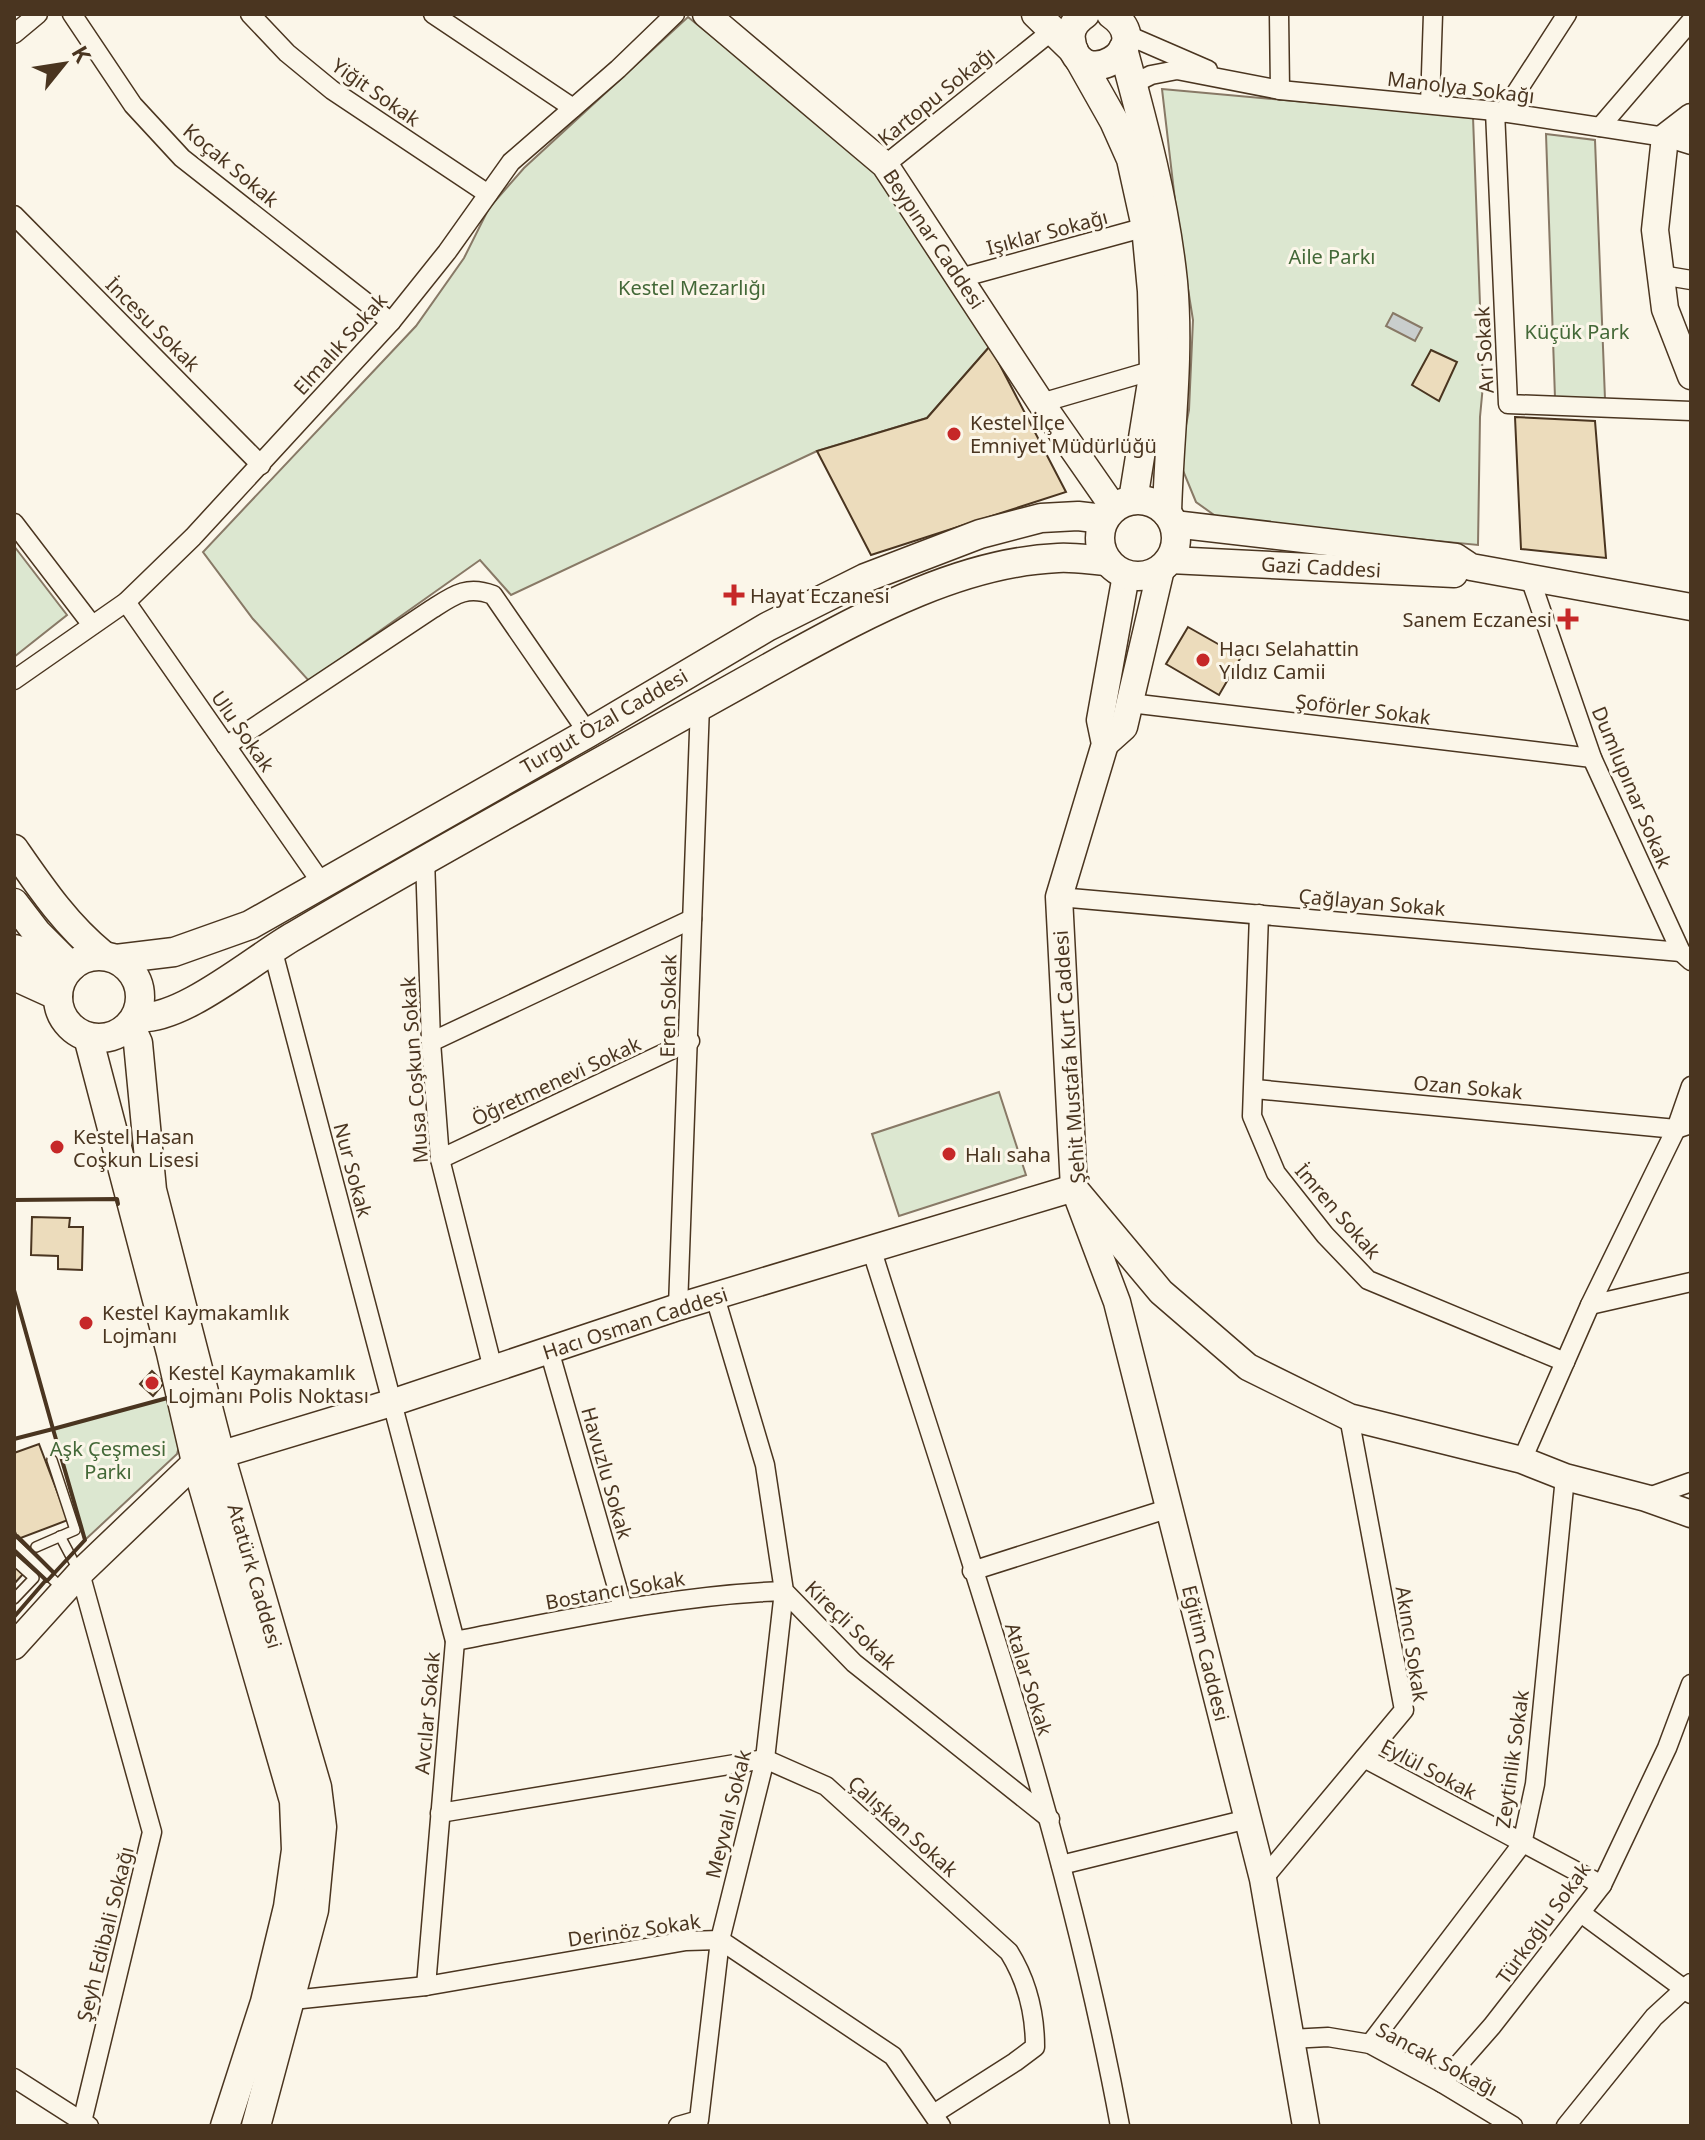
<svg xmlns="http://www.w3.org/2000/svg" width="1705" height="2140" viewBox="0 0 1705 2140" font-family="'Noto Sans',sans-serif">
<style>
.green{fill:#dce7d0;stroke:#887966;stroke-width:2}
.water{fill:#c9cecd;stroke:#887966;stroke-width:2}
.building{fill:#ecdcbc;stroke:#4a3520;stroke-width:2}
.lines{fill:none;stroke-linecap:round;stroke-linejoin:round}
.lane-casing{stroke:#4a3520;stroke-width:12}
.street-casing{stroke:#4a3520;stroke-width:21}
.secondary-casing{stroke:#4a3520;stroke-width:29}
.primary-casing{stroke:#4a3520;stroke-width:31}
.lane{stroke:#fbf6e9;stroke-width:9}
.street{stroke:#fbf6e9;stroke-width:18}
.secondary{stroke:#fbf6e9;stroke-width:26}
.primary{stroke:#fbf6e9;stroke-width:28}
.wall{stroke:#4a3520;stroke-width:4}
.poi-dot{fill:#c62828;stroke:#fbf6e9;stroke-width:3}
.labels{text-anchor:middle;dominant-baseline:central;stroke-width:6;stroke-linejoin:round;paint-order:stroke}
.street-label{font-size:20px;fill:#4a3520;stroke:#fbf6e9}
.park-label{font-size:20px;fill:#436837;stroke:#fbf6e9}
.poi-label{font-size:20px;fill:#4a3520;stroke:#fbf6e9;text-anchor:start}
</style>
<rect width="100%" height="100%" fill="#fbf6e9"/>
<g class="green">
<polygon points="688,17 879,172 990,346 927,418 817,451 511,595 480,560 309,681 253,619 203,552 416,326 464,258 489,208 524,168"/>
<polygon points="1162,89 1473,117 1483,385 1480,417 1478,545 1221,520 1196,502 1179,461 1189,410 1193,320 1178,226"/>
<polygon points="1546,134 1595,140 1605,399 1555,398"/>
<polygon points="14,546 67,615 14,657"/>
<polygon points="999,1092 1026,1175 899,1216 872,1134"/>
<polygon points="171,1397 180,1443 177,1454 85,1540 53,1429"/>
</g>
<polygon class="water" points="1393,313 1422,328 1415,341 1386,326"/>
<g class="building">
<polygon points="990,346 1066,492 871,555 817,451 927,418"/>
<polygon points="1431,350 1457,362 1439,401 1412,385"/>
<polygon points="1515,417 1595,421 1606,558 1521,549"/>
<polygon points="1188,627 1241,657 1219,695 1166,664"/>
<polygon points="32,1217 70,1218 69,1227 83,1227 82,1270 58,1269 58,1256 31,1255"/>
<polygon points="152,1371 164,1383 153,1396 140,1384"/>
<polygon points="39,1444 68,1520 18,1539 14,1529 14,1453"/>
<polygon points="14,1564 24,1573 14,1584"/>
</g>
<g class="lines">
<g class="lane-casing">
<g id="lane">
<polyline points="60,1536 78,1570"/>
<polyline points="14,1543 64,1590"/>
<polyline points="36,1547 75,1530 52,1460"/>
<polyline points="14,1560 34,1578 14,1599"/>
</g>
</g>
<g class="street-casing">
<g id="street">
<polyline points="72,14 133,105 182,158 391,322"/>
<polyline points="250,14 287,53 332,90 488,194"/>
<polyline points="433,14 573,108"/>
<polyline points="1279,14 1280,90"/>
<polyline points="14,34 38,14"/>
<polyline points="1125,34 1208,70"/>
<polyline points="1133,84 1151,75 1177,70 1280,90 1495,111 1665,137 1691,145"/>
<polyline points="1430,104 1433,14"/>
<polyline points="1495,111 1508,404 1691,411"/>
<polyline points="1503,113 1567,14"/>
<polyline points="1600,127 1691,21"/>
<polyline points="885,165 1053,30"/>
<polyline points="14,215 261,465"/>
<polyline points="1661,275 1691,280"/>
<polyline points="960,278 1146,227"/>
<polyline points="1041,403 1154,370"/>
<polyline points="14,523 92,625"/>
<polyline points="1530,578 1592,758 1681,952 1691,961"/>
<polyline points="126,602 323,885"/>
<polyline points="14,680 126,602 193,537 391,322 447,252 511,162 618,69 675,14"/>
<polyline points="1130,703 1592,758"/>
<path d="M226 746 432 609C454 595 467 585 493 595L588 733"/>
<polyline points="425,858 431,1042 440,1159 493,1369"/>
<polyline points="1059,897 1681,952"/>
<polyline points="1259,914 1252,1116 1276,1173 1325,1235 1368,1280 1565,1362"/>
<polyline points="272,948 455,1641 426,1986"/>
<polyline points="431,1042 692,919"/>
<polyline points="1255,1089 1676,1129 1691,1124"/>
<polyline points="440,1159 690,1041"/>
<path d="M872 1251C963 1540 1065 1827 1120 2126"/>
<polyline points="715,1297 765,1465 784,1591 854,1663 1050,1819"/>
<polyline points="1590,1305 1691,1282"/>
<polyline points="678,1307 700,705"/>
<polyline points="549,1350 623,1608"/>
<polyline points="1522,1460 1590,1305 1676,1129 1691,1086"/>
<polyline points="1646,1498 1691,1482"/>
<polyline points="972,1571 1170,1508"/>
<polyline points="80,1573 152,1832 82,2122"/>
<path d="M455 1641C564 1620 673 1595 784 1591L765 1759 720 1940 699 2120 678 2126"/>
<polyline points="1364,1758 1602,1885"/>
<path d="M440 1813 765 1759 826 1786 1009 1952C1027 1981 1035 2013 1035 2047L1015 2062 935 2113"/>
<polyline points="1061,1865 1248,1819"/>
<polyline points="1263,1879 1404,1710 1349,1417"/>
<polyline points="1581,1913 1691,1994"/>
<polyline points="283,2001 426,1986 686,1941 720,1940 893,2056 941,2126"/>
<polyline points="1290,2039 1328,2037 1370,2044 1442,2083 1513,2126"/>
<polyline points="1370,2044 1522,1844 1535,1784 1565,1477"/>
<polyline points="14,2078 89,2126"/>
<polyline points="1442,2083 1492,2026 1602,1885 1667,1748 1691,1684"/>
<polyline points="1566,2126 1654,2017 1691,1983"/>
</g>
</g>
<g class="secondary-casing">
<g id="secondary">
<polyline points="706,14 885,165 1041,403 1114,508"/>
<polyline points="1691,117 1665,137 1655,230 1665,309 1691,376"/>
<polyline points="1174,524 1456,557 1471,567 1691,607"/>
<polyline points="1170,560 1454,574"/>
<polyline points="1126,575 1100,720 1105,744 1059,897 1074,1188 1161,1292 1248,1367 1349,1417 1522,1460 1565,1477 1646,1498 1691,1514"/>
<polyline points="1105,744 1124,727 1161,569"/>
<polyline points="14,1646 80,1573 196,1462 391,1403 678,1307 1074,1188 1117,1302 1263,1879 1306,2126"/>
</g>
</g>
<g class="primary-casing">
<g id="primary">
<polyline points="1036,14 1074,51"/>
<path d="M1085 14C1076 20 1069 29 1071 40 1077 95 1160 49 1111 14"/>
<path d="M1123 49C1144 126 1165 203 1173 282 1180 359 1169 436 1167 513"/>
<polyline points="1079,59 1114,121 1131,159 1146,227 1152,291 1154,370 1133,500"/>
<circle cx="1138" cy="538" r="38"/>
<path d="M14 849C41 888 66 925 103 955"/>
<polyline points="14,903 37,933 71,967"/>
<polyline points="14,949 28,953 64,973"/>
<circle cx="99" cy="997" r="41"/>
<polyline points="116,959 174,952 250,925 588,733 767,627 865,578 980,534 1041,518 1078,516 1104,519"/>
<polyline points="14,976 58,996"/>
<path d="M136 1017C180 1023 255 958 294 936 403 871 514 810 625 748 679 718 734 687 788 657 870 612 963 562 1058 558 1074 557 1091 560 1107 561"/>
<polyline points="130,1025 138,1043 152,1190 220,1454 317,1787 322,1827 314,1910 256,2126"/>
<polyline points="88,1037 171,1353 196,1462 294,1801 296,1850 288,1907 265,2002 225,2126"/>
</g>
</g>
<use href="#lane" class="lane"/>
<use href="#street" class="street"/>
<use href="#secondary" class="secondary"/>
<use href="#primary" class="primary"/>
<g class="wall">
<polyline points="14,1200 117,1199 118,1204"/>
<polyline points="14,1290 53,1429 171,1397"/>
<polyline points="14,1439 53,1429 85,1540 47,1581 14,1550"/>
<polyline points="17,1536 54,1573"/>
<polyline points="14,1617 46,1580"/>
</g>
</g>
<g class="poi-dot">
<circle cx="954" cy="434" r="8"/>
<path d="M730 583h8v8h8v8h-8v8h-8v-8h-8v-8h8z"/>
<path d="M1564 607h8v8h8v8h-8v8h-8v-8h-8v-8h8z"/>
<circle cx="1203" cy="660" r="8"/>
<circle cx="57" cy="1147" r="8"/>
<circle cx="949" cy="1154" r="8"/>
<circle cx="86" cy="1323" r="8"/>
<circle cx="152" cy="1383" r="8"/>
</g>
<g class="labels">
<g class="street-label">
<text transform="translate(1461 87) rotate(7)">Manolya Sokağı</text>
<text transform="translate(376 92) rotate(35)">Yiğit Sokak</text>
<text transform="translate(936 96) rotate(-39)">Kartopu Sokağı</text>
<text transform="translate(231 165) rotate(40)">Koçak Sokak</text>
<text transform="translate(1047 232) rotate(-15)">Işıklar Sokağı</text>
<text transform="translate(934 239) rotate(56)">Beypınar Caddesi</text>
<text transform="translate(153 324) rotate(45)">İncesu Sokak</text>
<text transform="translate(340 344) rotate(-48)">Elmalık Sokak</text>
<text transform="translate(1484 350) rotate(-93)">Arı Sokak</text>
<text transform="translate(1321 567) rotate(3)">Gazi Caddesi</text>
<text transform="translate(1363 709) rotate(7)">Şoförler Sokak</text>
<text transform="translate(604 721) rotate(-30)">Turgut Özal Caddesi</text>
<text transform="translate(243 731) rotate(55)">Ulu Sokak</text>
<text transform="translate(1632 787) rotate(67)">Dumlupınar Sokak</text>
<text transform="translate(1372 902) rotate(5)">Çağlayan Sokak</text>
<text transform="translate(668 1006) rotate(-89)">Eren Sokak</text>
<text transform="translate(1069 1057) rotate(-94)">Şehit Mustafa Kurt Caddesi</text>
<text transform="translate(414 1070) rotate(-94)">Musa Coşkun Sokak</text>
<text transform="translate(556 1081) rotate(-25)">Öğretmenevi Sokak</text>
<text transform="translate(1468 1087) rotate(5)">Ozan Sokak</text>
<text transform="translate(353 1170) rotate(75)">Nur Sokak</text>
<text transform="translate(1338 1211) rotate(49)">İmren Sokak</text>
<text transform="translate(635 1323) rotate(-18)">Hacı Osman Caddesi</text>
<text transform="translate(607 1473) rotate(74)">Havuzlu Sokak</text>
<text transform="translate(255 1576) rotate(74)">Atatürk Caddesi</text>
<text transform="translate(615 1590) rotate(-10)">Bostancı Sokak</text>
<text transform="translate(851 1625) rotate(44)">Kireçli Sokak</text>
<text transform="translate(1412 1644) rotate(81)">Akıncı Sokak</text>
<text transform="translate(1206 1653) rotate(76)">Eğitim Caddesi</text>
<text transform="translate(1029 1679) rotate(73)">Atalar Sokak</text>
<text transform="translate(427 1713) rotate(-85)">Avcılar Sokak</text>
<text transform="translate(1512 1759) rotate(-82)">Zeytinlik Sokak</text>
<text transform="translate(1429 1769) rotate(28)">Eylül Sokak</text>
<text transform="translate(728 1814) rotate(-76)">Meyvalı Sokak</text>
<text transform="translate(903 1826) rotate(42)">Çalışkan Sokak</text>
<text transform="translate(1543 1923) rotate(-54)">Türkoğlu Sokak</text>
<text transform="translate(634 1930) rotate(-8)">Derinöz Sokak</text>
<text transform="translate(105 1934) rotate(-76)">Şeyh Edibali Sokağı</text>
<text transform="translate(1437 2059) rotate(28)">Sancak Sokağı</text>
</g>
<g class="park-label">
<text x="1332" y="256">Aile Parkı</text>
<text x="692" y="287">Kestel Mezarlığı</text>
<text x="1577" y="331">Küçük Park</text>
<text x="108" y="1448">Aşk Çeşmesi<tspan x="108" dy="23">Parkı</tspan></text>
</g>
<g class="poi-label">
<text x="970" y="422">Kestel İlçe<tspan x="970" dy="23">Emniyet Müdürlüğü</tspan></text>
<text x="750" y="595">Hayat Eczanesi</text>
<text x="1552" y="619" text-anchor="end">Sanem Eczanesi</text>
<text x="1219" y="648">Hacı Selahattin<tspan x="1219" dy="23">Yıldız Camii</tspan></text>
<text x="73" y="1136">Kestel Hasan<tspan x="73" dy="23">Coşkun Lisesi</tspan></text>
<text x="965" y="1154">Halı saha</text>
<text x="102" y="1312">Kestel Kaymakamlık<tspan x="102" dy="23">Lojmanı</tspan></text>
<text x="168" y="1372">Kestel Kaymakamlık<tspan x="168" dy="23">Lojmanı Polis Noktası</tspan></text>
</g>
</g>
<rect width="1705" height="2140" fill="none" stroke="#4a3520" stroke-width="32"/>
<g transform="translate(64 64) rotate(60)" stroke="#fbf6e9" stroke-width="6" paint-order="stroke">
<path d="M0-6L14 30L0 20L-14 30Z" fill="#4a3520"/>
<text y="-12" font-size="22" font-weight="bold" text-anchor="middle" fill="#4a3520">K</text>
</g>
</svg>
